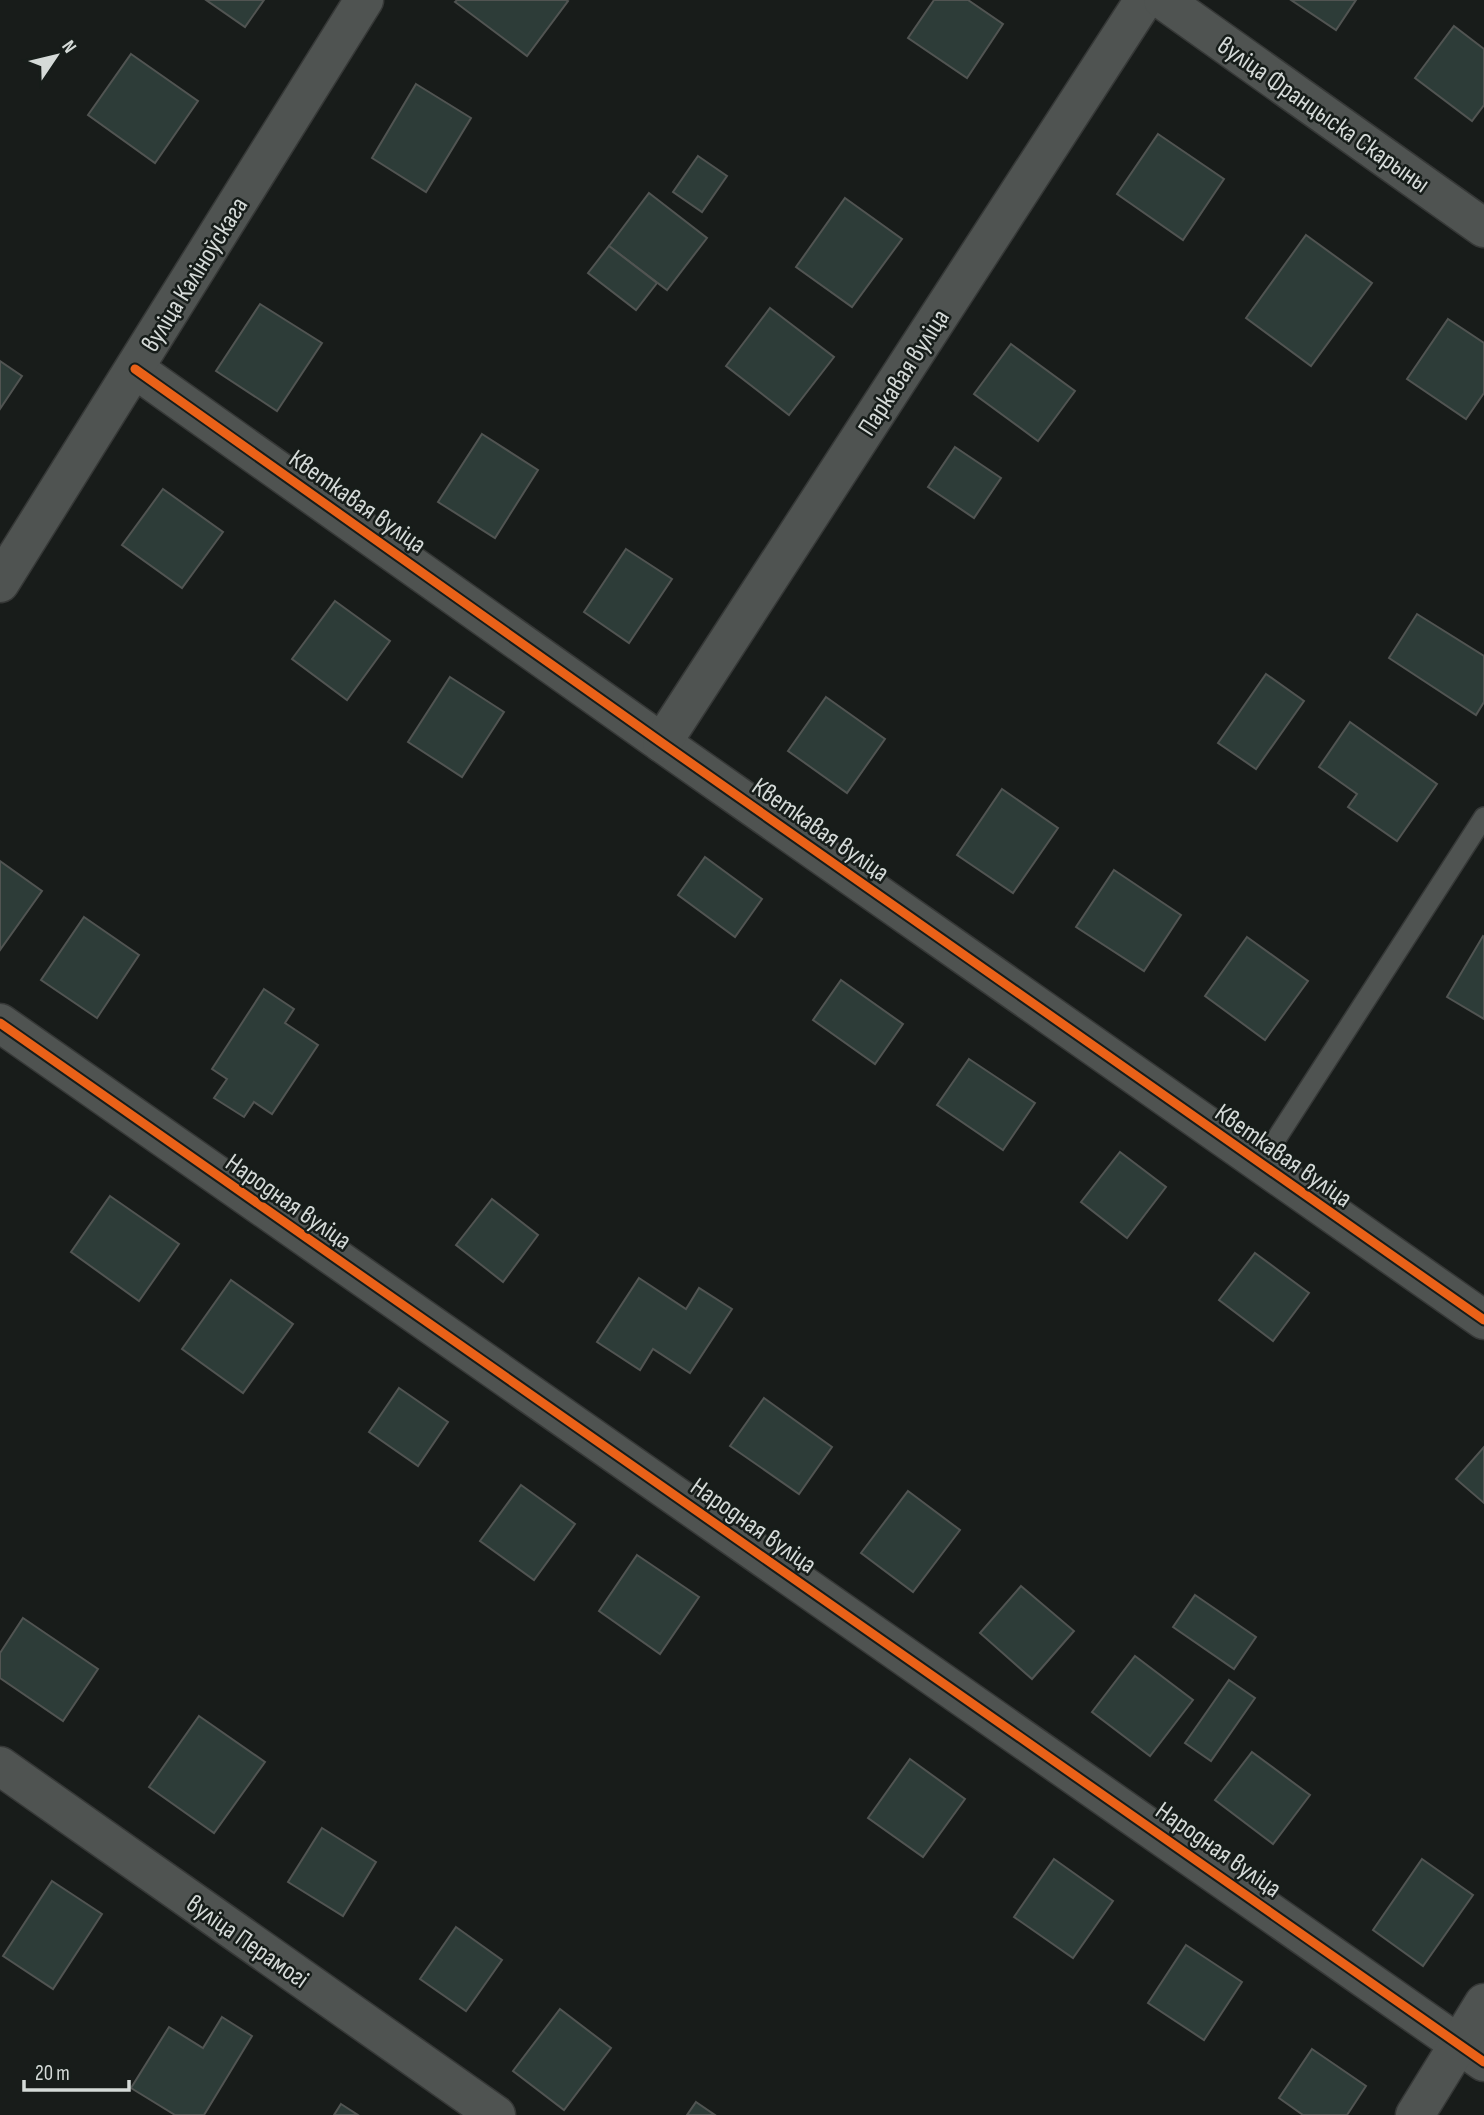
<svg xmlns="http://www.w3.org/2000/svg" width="1484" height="2115" viewBox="0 0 1484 2115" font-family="'Sofia Sans Condensed',sans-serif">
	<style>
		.building { fill: #2d3c38; stroke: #515452; stroke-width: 2 }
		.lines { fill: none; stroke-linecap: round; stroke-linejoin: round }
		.service-casing { stroke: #363837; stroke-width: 22 }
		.minor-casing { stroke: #363837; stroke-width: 41 }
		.tertiary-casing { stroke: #363837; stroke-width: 41 }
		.service { stroke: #4f5351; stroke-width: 19 }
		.minor { stroke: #4f5351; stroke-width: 38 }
		.tertiary { stroke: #4f5351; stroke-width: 38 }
		.cycleway-casing { stroke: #171d1a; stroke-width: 13 }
		.cycleway { stroke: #ea6118; stroke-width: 9 }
		.labels { text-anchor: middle; stroke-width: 5; stroke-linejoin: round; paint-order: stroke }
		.street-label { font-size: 26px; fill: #d5dad8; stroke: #171d1a }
	</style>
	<rect width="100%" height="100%" fill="#181c1a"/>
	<g class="building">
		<polygon points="206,0 264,0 245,27"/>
		<polygon points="457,0 566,0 568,1 527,56 455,2"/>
		<polygon points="934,0 968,0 1003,24 967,78 908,38"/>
		<polygon points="1291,0 1356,0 1336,30"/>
		<polygon points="1454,26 1484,49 1484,105 1472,121 1415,78"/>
		<polygon points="131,54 198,101 155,163 88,115"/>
		<polygon points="416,84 471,118 426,192 372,158"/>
		<polygon points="1158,134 1224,179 1183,240 1117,194"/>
		<polygon points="698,156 727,176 702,212 673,192"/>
		<polygon points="649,193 707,238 667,290 609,246"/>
		<polygon points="845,198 902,239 852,307 796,267"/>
		<polygon points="1306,235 1372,283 1311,366 1246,318"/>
		<polygon points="609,246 657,283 636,310 588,273"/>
		<polygon points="260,304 322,343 277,411 216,371"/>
		<polygon points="770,308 834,357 789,415 726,366"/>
		<polygon points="1448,319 1484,343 1484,393 1466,419 1407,379"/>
		<polygon points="1011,344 1075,391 1038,441 974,394"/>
		<polygon points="0,361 22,376 0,409"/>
		<polygon points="482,434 538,470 495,538 438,502"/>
		<polygon points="955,447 1001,478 974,518 928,487"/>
		<polygon points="163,489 223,532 182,588 122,545"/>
		<polygon points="626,549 672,579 629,643 584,612"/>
		<polygon points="335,601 390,641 347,700 292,659"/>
		<polygon points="1417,614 1484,656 1484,702 1476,715 1389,658"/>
		<polygon points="1266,674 1304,701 1256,769 1218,743"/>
		<polygon points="450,677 504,712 462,777 408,742"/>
		<polygon points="826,697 885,739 847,793 788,751"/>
		<polygon points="1350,722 1437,784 1397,841 1348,807 1357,794 1319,767"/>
		<polygon points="1002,789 1058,828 1013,893 957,855"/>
		<polygon points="705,857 762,899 735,937 678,895"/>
		<polygon points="0,861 42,891 0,950"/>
		<polygon points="1114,870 1181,915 1144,971 1076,927"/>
		<polygon points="84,917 139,955 97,1018 41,980"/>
		<polygon points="1483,936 1484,937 1484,1019 1447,997"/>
		<polygon points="1247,937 1308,981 1265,1040 1205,996"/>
		<polygon points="841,980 903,1024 875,1064 813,1020"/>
		<polygon points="264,989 294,1009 285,1023 318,1045 272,1114 254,1102 244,1117 214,1098 227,1079 212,1069"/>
		<polygon points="969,1059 1035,1103 1003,1150 937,1105"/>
		<polygon points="1120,1152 1166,1187 1127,1238 1081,1202"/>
		<polygon points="110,1196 179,1244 139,1301 71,1252"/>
		<polygon points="492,1199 538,1235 503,1282 456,1245"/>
		<polygon points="1255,1253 1309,1293 1273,1341 1219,1300"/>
		<polygon points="639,1278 686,1309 699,1288 732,1309 690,1373 653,1349 640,1370 597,1342"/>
		<polygon points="231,1280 293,1324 243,1393 182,1349"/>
		<polygon points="399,1388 448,1422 418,1466 369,1432"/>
		<polygon points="764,1398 832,1447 799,1494 730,1446"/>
		<polygon points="1484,1447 1484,1503 1456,1479"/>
		<polygon points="521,1485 575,1524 534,1580 480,1541"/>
		<polygon points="908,1491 960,1530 913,1592 861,1553"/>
		<polygon points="637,1555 699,1597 660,1654 599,1611"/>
		<polygon points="1021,1586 1074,1631 1032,1679 980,1633"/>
		<polygon points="1195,1595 1256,1637 1234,1669 1173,1627"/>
		<polygon points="23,1618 98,1669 63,1721 0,1678 0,1653"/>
		<polygon points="1135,1656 1193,1700 1150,1756 1092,1712"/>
		<polygon points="1229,1680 1255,1698 1211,1761 1185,1743"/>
		<polygon points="199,1716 265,1762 214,1833 149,1787"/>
		<polygon points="1252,1752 1310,1795 1273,1844 1215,1800"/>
		<polygon points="910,1759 965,1799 923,1857 868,1818"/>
		<polygon points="322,1828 376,1862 343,1916 288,1882"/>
		<polygon points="1054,1859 1113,1901 1073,1958 1014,1917"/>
		<polygon points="1422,1859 1473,1895 1423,1966 1373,1930"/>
		<polygon points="52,1881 102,1914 53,1989 3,1956"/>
		<polygon points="456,1927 502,1960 466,2011 420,1979"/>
		<polygon points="1186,1945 1242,1982 1204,2040 1148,2003"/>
		<polygon points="560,2009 611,2048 564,2110 513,2071"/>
		<polygon points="222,2017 252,2036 204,2115 175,2115 131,2088 169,2027 203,2048"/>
		<polygon points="1312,2049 1366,2086 1347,2115 1303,2115 1279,2098"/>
		<polygon points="696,2102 715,2115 687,2115"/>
		<polygon points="341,2104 358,2115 334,2115"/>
	</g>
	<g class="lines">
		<defs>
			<polyline id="service" points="1260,1164 1484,817"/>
			<g id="minor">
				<polyline points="135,369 662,743 1484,1320"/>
				<polyline points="662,743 1144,0"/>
				<polyline points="0,1023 1484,2062"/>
				<polyline points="0,1766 496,2115"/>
				<polyline points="1415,2115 1484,2003"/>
			</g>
			<g id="tertiary">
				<polyline points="1163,0 1484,228"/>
				<polyline points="0,583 364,0"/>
			</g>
		</defs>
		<use href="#service" class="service-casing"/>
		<use href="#minor" class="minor-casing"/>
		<use href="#tertiary" class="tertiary-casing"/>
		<use href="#service" class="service"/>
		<use href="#minor" class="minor"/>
		<use href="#tertiary" class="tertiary"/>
		<defs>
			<g id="cycleway">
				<polyline points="135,369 662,743 1484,1320"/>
				<polyline points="0,1023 1484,2062"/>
			</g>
		</defs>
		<use href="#cycleway" class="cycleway-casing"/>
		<use href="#cycleway" class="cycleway"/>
	</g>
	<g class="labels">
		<g class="street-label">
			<text transform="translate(1324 114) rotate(35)" y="9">вуліца Францыска Скарыны</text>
			<text transform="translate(194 274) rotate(-58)" y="9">вуліца Каліноўскага</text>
			<text transform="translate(903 372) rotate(-57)" y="9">Паркавая вуліца</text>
			<text transform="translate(358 501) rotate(35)" y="9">Кветкавая вуліца</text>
			<text transform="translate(821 829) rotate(35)" y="9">Кветкавая вуліца</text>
			<text transform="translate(1284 1155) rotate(35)" y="9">Кветкавая вуліца</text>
			<text transform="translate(289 1201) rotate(35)" y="9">Народная вуліца</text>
			<text transform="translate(754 1525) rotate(35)" y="9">Народная вуліца</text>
			<text transform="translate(1219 1849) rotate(35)" y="9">Народная вуліца</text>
			<text transform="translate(248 1941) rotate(35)" y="9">вуліца Перамогі</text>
		</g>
	</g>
	<g transform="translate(56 56) rotate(55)" stroke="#171d1a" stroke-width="5" paint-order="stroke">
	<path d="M0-5L12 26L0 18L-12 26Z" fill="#d5dad8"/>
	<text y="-10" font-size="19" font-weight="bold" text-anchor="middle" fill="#d5dad8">N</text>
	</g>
	<path d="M24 2080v10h105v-10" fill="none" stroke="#d5dad8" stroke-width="3.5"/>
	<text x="35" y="2080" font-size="21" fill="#d5dad8" stroke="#171d1a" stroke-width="5" paint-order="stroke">20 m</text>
</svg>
